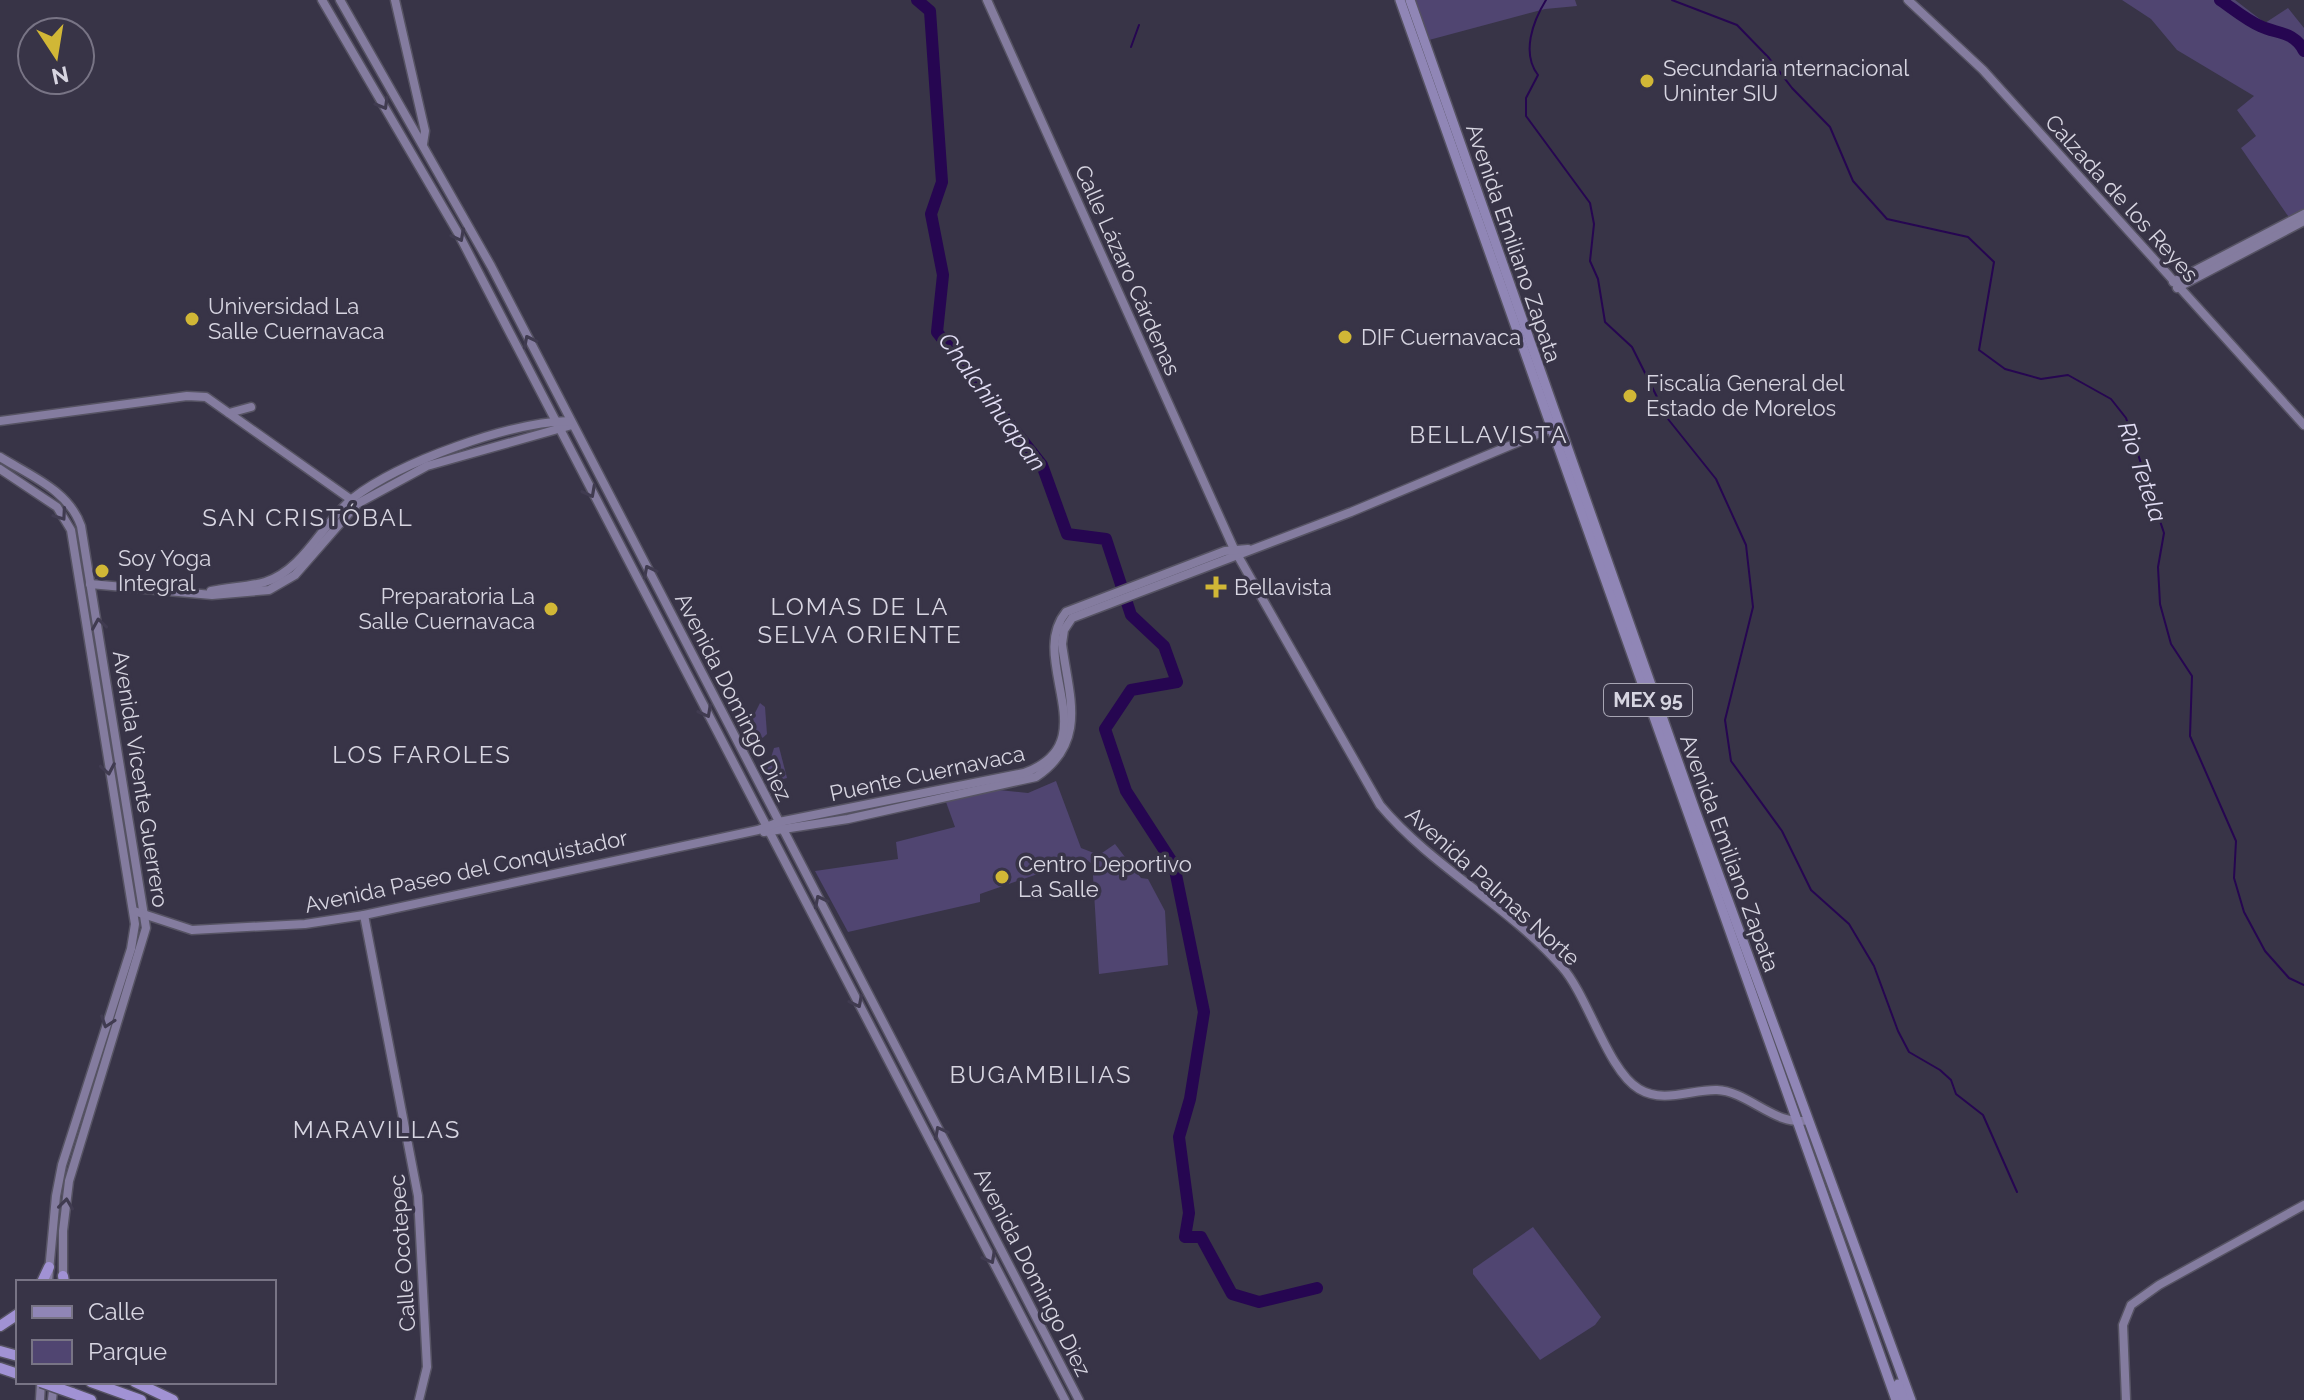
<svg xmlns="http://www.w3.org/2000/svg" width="2304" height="1400" viewBox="0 0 2304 1400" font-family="Raleway,sans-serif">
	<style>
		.green { fill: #504571 }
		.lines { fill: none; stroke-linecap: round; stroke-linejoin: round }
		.stream { stroke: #260651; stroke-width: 2 }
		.river { stroke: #260651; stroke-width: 12 }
		.secondary-casing { stroke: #565363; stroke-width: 11 }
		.primary-casing { stroke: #565363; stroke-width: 12 }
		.highway-casing { stroke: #565363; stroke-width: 13 }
		.secondary { stroke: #847c9f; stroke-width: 8 }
		.primary { stroke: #9086b6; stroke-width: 9 }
		.highway { stroke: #a192d4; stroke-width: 10 }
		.highway-bridge-casing { stroke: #565363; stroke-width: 13; stroke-linecap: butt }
		.highway-bridge { stroke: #a192d4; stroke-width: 10 }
		.oneway { stroke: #403b50 }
		.poi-dot { fill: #d1b736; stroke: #383447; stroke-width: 3 }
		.labels { text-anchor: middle; stroke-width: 7; stroke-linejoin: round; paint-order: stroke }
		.shield { fill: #383447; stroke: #a7a5b3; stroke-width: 2 }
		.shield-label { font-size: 20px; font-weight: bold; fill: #d7d5e1 }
		.poi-label { font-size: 22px; fill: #d7d5e1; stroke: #383447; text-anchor: start }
		.street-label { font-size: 22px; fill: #d7d5e1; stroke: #383447 }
		.water-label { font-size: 24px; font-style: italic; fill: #e1ddf4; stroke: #383447 }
		.neighbourhood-label { font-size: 24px; letter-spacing: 2px; fill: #d7d5e1; stroke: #383447 }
	</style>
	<rect width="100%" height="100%" fill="#383447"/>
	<g class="green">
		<polygon points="1415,0 1575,0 1577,6 1545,9 1429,40"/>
		<polygon points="2122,0 2235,0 2265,23 2288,8 2304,28 2304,224 2295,226 2241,148 2256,136 2237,110 2254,96 2177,50 2151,19"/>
		<polygon points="760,703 765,707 767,734 756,744 746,731"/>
		<polygon points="779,747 787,778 768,783 765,777 774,748"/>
		<polygon points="1056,781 1081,848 1099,855 1115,844 1141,878 1148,879 1165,911 1168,965 1099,974 1093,876 1091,863 1084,858 980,894 980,902 848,932 815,871 898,859 896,842 955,827 946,802 999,790 1028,793"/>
		<polygon points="1533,1227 1601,1317 1595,1325 1540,1360 1473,1274 1473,1269"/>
	</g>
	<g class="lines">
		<g class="stream">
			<path d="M1546,0C1533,21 1521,53 1538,75L1526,98V116L1590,203L1594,224L1590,261L1598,279L1605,322L1632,347L1668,419L1716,479L1746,545L1753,607L1725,720L1731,761L1782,831L1811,890L1849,924L1874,966L1898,1031L1909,1052L1940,1070L1951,1080L1956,1094L1983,1115L2017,1192"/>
			<polyline points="1672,0 1737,25 1769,58 1792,88 1830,127 1853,181 1887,219 1968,237 1994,262 1979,350 2005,369 2041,379 2068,375 2111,399 2126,418 2164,533 2158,567 2160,604 2171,644 2192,676 2190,736 2236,841 2234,878 2244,912 2265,951 2289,978 2304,985"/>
			<polyline points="1131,47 1139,25"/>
		</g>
		<g class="river">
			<polyline points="917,0 930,11 942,182 931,214 943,275 937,332 1042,465 1067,534 1106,539 1131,615 1164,646 1177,682 1131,690 1105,729 1126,791 1174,865 1204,1012 1190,1099 1179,1137 1189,1213 1185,1237 1201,1237 1232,1294 1259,1302 1317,1288"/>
			<path d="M2220,0C2232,8 2246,20 2260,26C2277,34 2294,31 2304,51"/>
		</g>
		<defs>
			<g id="secondary">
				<polyline points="322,0 458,233 1065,1400"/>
				<polyline points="340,0 491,266 1079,1400"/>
				<polyline points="395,0 425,131 423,144"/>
				<path d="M987,0L1234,549L1380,805C1432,867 1509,906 1562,967C1588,996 1608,1071 1639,1089C1664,1104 1692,1089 1717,1090C1748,1091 1777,1128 1808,1120"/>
				<polyline points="1908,0 1983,70 2304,425"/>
				<polyline points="2173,282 2304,214"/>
				<polyline points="2177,288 2304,221"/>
				<polyline points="229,413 251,407"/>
				<polyline points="0,421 187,396 206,397 353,501"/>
				<path d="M0,457C31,476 69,491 81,526L146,928L69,1181L63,1231V1281"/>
				<polyline points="0,469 57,507 71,530 135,924 131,949 62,1165 56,1196 48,1282"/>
				<polyline points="90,584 212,595 269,590 295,575 357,504 427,466 572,425"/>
				<path d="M211,591C229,587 248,587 265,582C304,570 323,522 353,498C400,462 510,422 570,421"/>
				<path d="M764,832L848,819L1036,777C1088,742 1069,697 1062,644L1064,630L1072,618L1351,512L1552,428"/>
				<path d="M134,911L192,930L305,924L364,915L758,830L779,822L1024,773C1109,743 1026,660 1066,612L1225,551L1248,549"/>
				<polyline points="364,915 418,1196 427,1367 419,1400"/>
				<polyline points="40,1400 41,1382"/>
				<polyline points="52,1400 54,1382"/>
				<polyline points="2126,1400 2123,1325 2131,1305 2159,1285 2304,1205"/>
			</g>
			<g id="primary">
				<polyline points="1400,0 1896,1400"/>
				<polyline points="1410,0 1695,810 1911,1400"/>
				<polyline points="1898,1384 1904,1400"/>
			</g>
			<g id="highway">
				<polyline points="63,1276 64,1282"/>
				<polyline points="42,1282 49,1267"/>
				<polyline points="0,1326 18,1314"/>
				<polyline points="0,1351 18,1356"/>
				<polyline points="0,1368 18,1374"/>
				<polyline points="91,1382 141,1400"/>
				<polyline points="135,1382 173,1400"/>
				<polyline points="72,1393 91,1400"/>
			</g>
		</defs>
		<use href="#secondary" class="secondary-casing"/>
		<use href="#primary" class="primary-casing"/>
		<use href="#highway" class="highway-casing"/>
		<use href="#secondary" class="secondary"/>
		<use href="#primary" class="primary"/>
		<use href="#highway" class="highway"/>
		<defs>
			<polyline id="highway-bridge" points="41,1382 72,1393"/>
		</defs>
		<use href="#highway-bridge" class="highway-bridge-casing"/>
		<use href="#highway-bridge" class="highway-bridge"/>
	</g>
	<defs><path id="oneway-chevron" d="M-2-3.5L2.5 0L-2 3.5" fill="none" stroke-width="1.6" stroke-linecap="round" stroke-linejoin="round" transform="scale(2)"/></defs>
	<g class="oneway">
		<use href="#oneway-chevron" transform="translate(383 104) rotate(60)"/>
		<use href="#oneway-chevron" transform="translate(459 236) rotate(62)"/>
		<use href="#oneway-chevron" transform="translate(529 341) rotate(-117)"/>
		<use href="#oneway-chevron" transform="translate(590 492) rotate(62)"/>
		<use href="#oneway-chevron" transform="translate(61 515) rotate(55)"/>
		<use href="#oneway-chevron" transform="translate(649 571) rotate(-117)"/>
		<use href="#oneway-chevron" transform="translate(99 624) rotate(-99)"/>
		<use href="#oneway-chevron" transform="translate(706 712) rotate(62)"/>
		<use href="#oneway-chevron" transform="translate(108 769) rotate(80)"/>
		<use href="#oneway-chevron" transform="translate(820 901) rotate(-117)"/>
		<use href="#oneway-chevron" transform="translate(857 1002) rotate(63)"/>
		<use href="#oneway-chevron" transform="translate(107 1022) rotate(109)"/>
		<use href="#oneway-chevron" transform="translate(940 1132) rotate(-118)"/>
		<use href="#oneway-chevron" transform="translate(66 1204) rotate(-83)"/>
		<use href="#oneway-chevron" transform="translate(990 1258) rotate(62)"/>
	</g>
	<g class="poi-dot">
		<circle cx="1647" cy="81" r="8"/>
		<circle cx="192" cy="319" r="8"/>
		<circle cx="1345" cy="337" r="8"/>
		<circle cx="1630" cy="396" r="8"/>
		<circle cx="102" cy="571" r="8"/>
		<path d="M1212 575h8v8h8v8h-8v8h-8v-8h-8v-8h8z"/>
		<circle cx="551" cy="609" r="8"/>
		<circle cx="1002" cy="877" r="8"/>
	</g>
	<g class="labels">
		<rect class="shield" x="1604" y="684" width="88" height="32" rx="6"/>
		<g class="shield-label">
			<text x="1648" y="707">MEX 95</text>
		</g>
		<g class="poi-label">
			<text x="1663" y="76">Secundaria nternacional<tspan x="1663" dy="25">Uninter SIU</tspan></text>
			<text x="208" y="314">Universidad La<tspan x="208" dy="25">Salle Cuernavaca</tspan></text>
			<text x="1361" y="345">DIF Cuernavaca</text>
			<text x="1646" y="391">Fiscalía General del<tspan x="1646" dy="25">Estado de Morelos</tspan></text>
			<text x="118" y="566">Soy Yoga<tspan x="118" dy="25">Integral</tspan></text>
			<text x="1234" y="595">Bellavista</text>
			<text x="535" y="604" text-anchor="end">Preparatoria La<tspan x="535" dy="25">Salle Cuernavaca</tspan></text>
			<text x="1018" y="872">Centro Deportivo<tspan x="1018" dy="25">La Salle</tspan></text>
		</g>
		<g class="street-label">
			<text transform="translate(2122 198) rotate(48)" y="8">Calzada de los Reyes</text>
			<text transform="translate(1514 243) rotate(71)" y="8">Avenida Emiliano Zapata</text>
			<text transform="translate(1128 270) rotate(66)" y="8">Calle Lázaro Cárdenas</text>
			<text transform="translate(734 697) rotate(63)" y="8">Avenida Domingo Diez</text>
			<text transform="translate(927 773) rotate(-12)" y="8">Puente Cuernavaca</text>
			<text transform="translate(141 779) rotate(81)" y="8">Avenida Vicente Guerrero</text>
			<text transform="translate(1730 853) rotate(70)" y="8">Avenida Emiliano Zapata</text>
			<text transform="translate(466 871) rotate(-12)" y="8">Avenida Paseo del Conquistador</text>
			<text transform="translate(1493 886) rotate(42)" y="8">Avenida Palmas Norte</text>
			<text transform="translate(402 1253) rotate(-94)" y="8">Calle Ocotepec</text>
			<text transform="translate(1033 1272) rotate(63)" y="8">Avenida Domingo Diez</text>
		</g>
		<g class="water-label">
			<text transform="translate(992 402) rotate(54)" y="8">Chalchihuapan</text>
			<text transform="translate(2142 472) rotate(71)" y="8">Rio Tetela</text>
		</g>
		<g class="neighbourhood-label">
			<text x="1489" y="443">BELLAVISTA</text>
			<text x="308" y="526">SAN CRISTÓBAL</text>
			<text x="860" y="615">LOMAS DE LA<tspan x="860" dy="28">SELVA ORIENTE</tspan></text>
			<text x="422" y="763">LOS FAROLES</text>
			<text x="1041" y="1083">BUGAMBILIAS</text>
			<text x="377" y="1138">MARAVILLAS</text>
		</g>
	</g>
	<rect x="16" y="1280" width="260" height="104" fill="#383447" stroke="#787485" stroke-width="2"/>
	<rect x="32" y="1306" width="40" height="12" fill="#9086b6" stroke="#787485" stroke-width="2"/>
	<text x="88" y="1320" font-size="24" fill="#d7d5e1">Calle</text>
	<rect x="32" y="1340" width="40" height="24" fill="#504571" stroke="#787485" stroke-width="2"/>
	<text x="88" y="1360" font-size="24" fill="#d7d5e1">Parque</text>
	<g transform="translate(56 56) rotate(168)"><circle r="38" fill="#383447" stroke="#787485" stroke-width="2"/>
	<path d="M0-6L14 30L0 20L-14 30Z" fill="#d1b736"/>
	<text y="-12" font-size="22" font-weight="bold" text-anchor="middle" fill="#d7d5e1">N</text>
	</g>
</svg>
